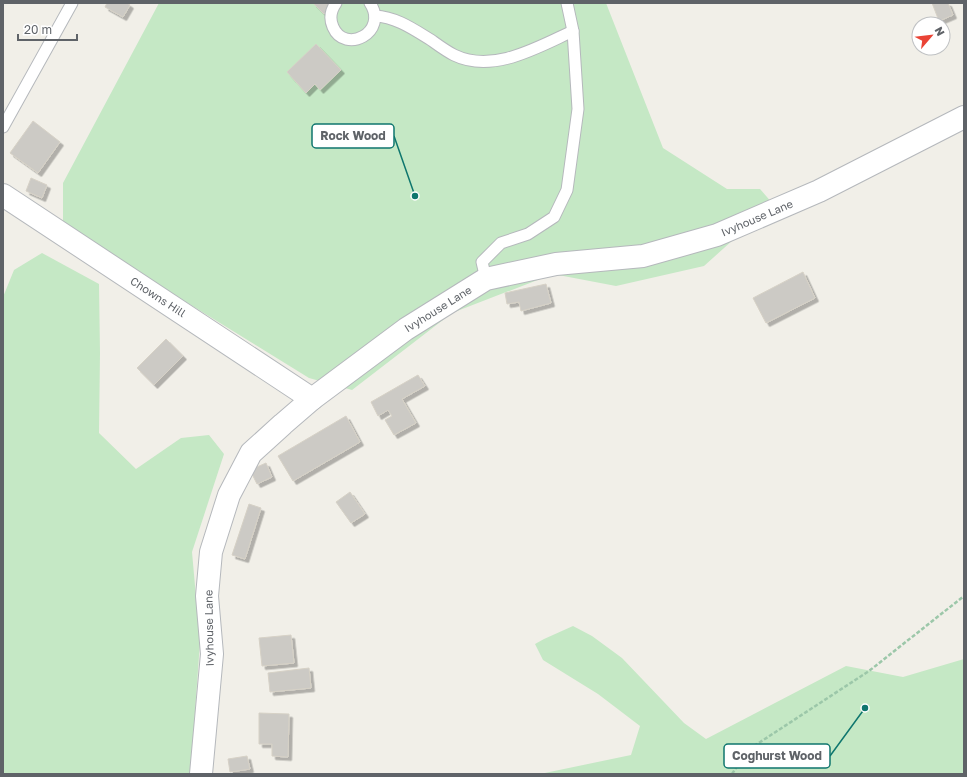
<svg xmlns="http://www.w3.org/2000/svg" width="967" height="777" viewBox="0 0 967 777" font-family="'Golos Text',sans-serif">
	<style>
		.green { fill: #c5e8c5 }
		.building { fill: #cccac5; stroke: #d6d1c6; filter: url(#shadow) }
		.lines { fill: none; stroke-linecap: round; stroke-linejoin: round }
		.service-casing { stroke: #b5b8bc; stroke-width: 13 }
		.tertiary-casing { stroke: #b5b8bc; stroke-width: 24 }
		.path { stroke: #9cc7a9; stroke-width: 2.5; stroke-dasharray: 4 2; stroke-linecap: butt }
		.service { stroke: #fff; stroke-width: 11 }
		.tertiary { stroke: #fff; stroke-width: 22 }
		.labels { text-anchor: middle; stroke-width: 3.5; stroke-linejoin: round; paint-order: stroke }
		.street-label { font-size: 11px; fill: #5f6368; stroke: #fff }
		.leader { fill: none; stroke: #0f766e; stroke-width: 1.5 }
		.callout-dot { fill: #0f766e; stroke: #fff; stroke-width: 1.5 }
		.callout { fill: #fff; stroke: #0f766e; stroke-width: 1.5 }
		.callout-label { font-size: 12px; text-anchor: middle; font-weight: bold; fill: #5f6368 }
	</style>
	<defs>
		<filter id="shadow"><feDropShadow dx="3.5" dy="3.5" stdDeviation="0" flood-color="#0004"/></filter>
	</defs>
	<rect width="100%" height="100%" fill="#f1efe8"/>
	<g class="green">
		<polygon points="159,3 606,3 663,148 727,189 760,189 773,204 704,266 616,286 553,274 452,313 352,390 309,378 63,226 63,183"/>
		<polygon points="42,253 99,284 100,353 99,433 136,469 181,438 209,435 224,454 192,552 200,642 191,768 190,774 3,774 3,297 14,270"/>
		<polygon points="573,626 592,636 622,658 684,723 706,739 846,666 903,677 964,659 964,774 540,774 631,755 640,726 598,694 543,660 535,644 544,639"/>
	</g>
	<g class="building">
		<polygon points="107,3 127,3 130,5 123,17 105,7"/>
		<polygon points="313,3 336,3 324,14"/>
		<polygon points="932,3 948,3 953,15 939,21"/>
		<polygon points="316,44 341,70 320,90 315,84 306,93 287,72"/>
		<polygon points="33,121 60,142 38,173 10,153"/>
		<polygon points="31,178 47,185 42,198 26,191"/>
		<polygon points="803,272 815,298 766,323 753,298"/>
		<polygon points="546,284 551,303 521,311 519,302 507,304 505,293"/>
		<polygon points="166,339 183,356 154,385 137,368"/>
		<polygon points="418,375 425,386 402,399 416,423 394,435 385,420 392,416 388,410 378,416 371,402"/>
		<polygon points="346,416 360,442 293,481 278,456"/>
		<polygon points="266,463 272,477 257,484 250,470"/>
		<polygon points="350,492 365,514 351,523 336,502"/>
		<polygon points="249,504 261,508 245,559 232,555"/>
		<polygon points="291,635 294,663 262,666 259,638"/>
		<polygon points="309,668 311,688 270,692 268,673"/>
		<polygon points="259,713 289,714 288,757 272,756 272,744 259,744"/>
		<polygon points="247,756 250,769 230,772 228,759"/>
	</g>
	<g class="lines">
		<defs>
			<g id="service">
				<path d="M336,3C331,10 329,18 333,27C345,55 389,32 370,3"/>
				<path d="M375,16C396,17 413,29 431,40C438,45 446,51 454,55C493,74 538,47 573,31"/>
				<polyline points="3,127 72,3"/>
				<polyline points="486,279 482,262 501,243 528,234 554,217 567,190 578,109 573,31 567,3"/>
			</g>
			<g id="tertiary">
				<polyline points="3,195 312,399"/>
				<polyline points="201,774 212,654 207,596 211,552 229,495 251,453 283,424 312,399 406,329 486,279 556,264 643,256 717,235 819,191 964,117"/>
			</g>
		</defs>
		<use href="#service" class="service-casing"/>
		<use href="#tertiary" class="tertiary-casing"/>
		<polyline class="path" points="732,774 748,750 869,671 964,596"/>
		<use href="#service" class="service"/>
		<use href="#tertiary" class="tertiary"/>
	</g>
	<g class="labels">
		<g class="street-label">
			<text transform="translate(757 218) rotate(-23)" y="4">Ivyhouse Lane</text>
			<text transform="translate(158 297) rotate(33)" y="4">Chowns Hill</text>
			<text transform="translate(438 309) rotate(-32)" y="4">Ivyhouse Lane</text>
			<text transform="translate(209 628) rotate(-91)" y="4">Ivyhouse Lane</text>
		</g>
	</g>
	<path class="leader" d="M415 196L394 136M865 708L830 756"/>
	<g class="callout-dot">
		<circle cx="415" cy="196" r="4"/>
		<circle cx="865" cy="708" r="4"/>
	</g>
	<g class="callout">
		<rect x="312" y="124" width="82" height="24" rx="4"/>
		<rect x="724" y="744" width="106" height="24" rx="4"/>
	</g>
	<g class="callout-label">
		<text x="353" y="140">Rock Wood</text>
		<text x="777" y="760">Coghurst Wood</text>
	</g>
	<rect width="967" height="777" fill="none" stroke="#5f6368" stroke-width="8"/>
	<g transform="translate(931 36) rotate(62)"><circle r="19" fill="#ffffff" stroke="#bfc1c3"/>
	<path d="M0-3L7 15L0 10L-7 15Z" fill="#ea4335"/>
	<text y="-6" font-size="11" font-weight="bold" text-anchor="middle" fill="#5f6368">N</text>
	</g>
	<path d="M18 34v6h59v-6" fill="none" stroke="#5f6368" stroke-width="2"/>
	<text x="24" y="34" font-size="12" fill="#5f6368" stroke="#ffffff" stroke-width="3" paint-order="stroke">20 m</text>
</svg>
